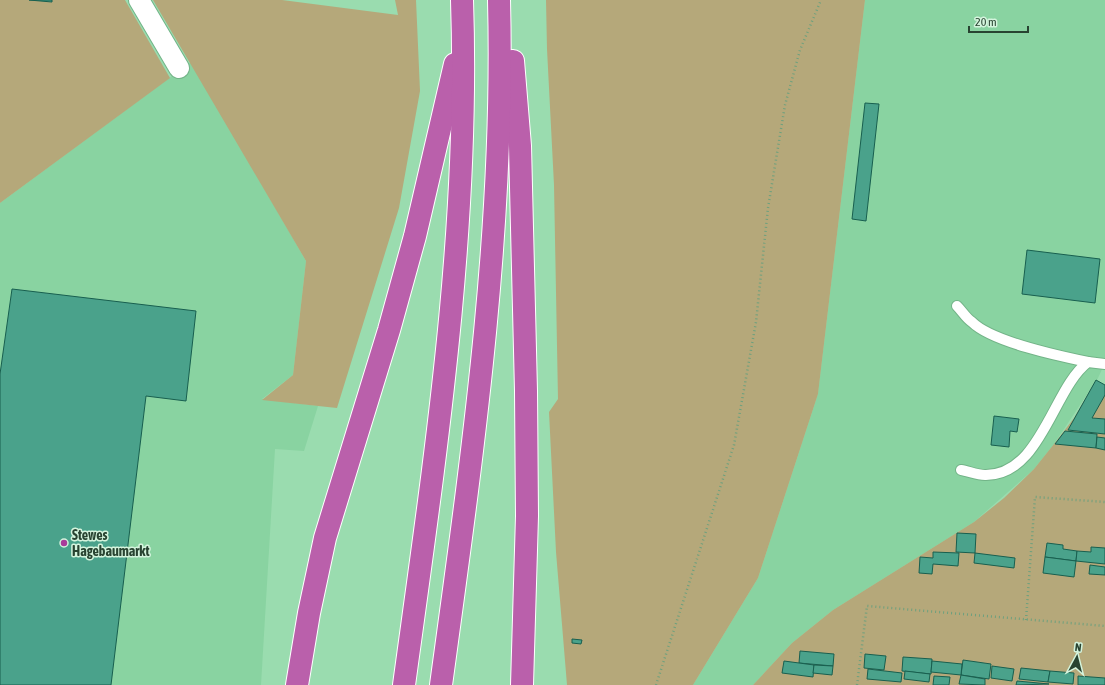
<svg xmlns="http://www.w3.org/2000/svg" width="1105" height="685" viewBox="0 0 1105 685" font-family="'Asap Condensed',sans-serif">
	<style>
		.built { fill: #89d3a1 }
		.green { fill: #b5a87a }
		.building { fill: #4aa28b; stroke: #185f4f }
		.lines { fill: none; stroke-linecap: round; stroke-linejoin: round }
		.lane-casing { stroke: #73b488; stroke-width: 12 }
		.street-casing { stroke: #73b488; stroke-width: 22 }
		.highway-casing { stroke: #fff; stroke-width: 24 }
		.path { stroke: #6da07e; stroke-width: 2.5; stroke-dasharray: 1 3; stroke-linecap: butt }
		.lane { stroke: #fff; stroke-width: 10 }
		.street { stroke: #fff; stroke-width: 20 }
		.highway { stroke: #ba60ab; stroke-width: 22 }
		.poi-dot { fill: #aa3b9a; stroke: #d4f4dd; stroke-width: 1.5 }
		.labels { text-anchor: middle; stroke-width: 3; stroke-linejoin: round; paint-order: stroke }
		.poi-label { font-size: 14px; font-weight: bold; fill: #284331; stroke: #d4f4dd; text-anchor: start }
	</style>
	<rect width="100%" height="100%" fill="#9adcaf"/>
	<g class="built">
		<polygon points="865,0 1105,0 1105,363 1098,378 1054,444 1034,469 974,522 833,610 792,643 753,685 693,685 758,578 818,394"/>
		<polygon points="191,62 306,261 293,375 262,399 318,406 304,451 275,449 261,685 0,685 0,203"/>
	</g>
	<g class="green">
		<polygon points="0,0 125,0 170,78 0,203"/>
		<polygon points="153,0 282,0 398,15 395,0 416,0 420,91 399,208 337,408 262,400 293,375 306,261"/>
		<polygon points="546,0 865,0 818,394 758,578 693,685 567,685 556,552 549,412 558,399 554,185 547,49"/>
		<polygon points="1096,380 1105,386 1105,685 753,685 792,643 833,610 974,522 1004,498 1034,469 1054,444 1074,418"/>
	</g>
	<g class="building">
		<polygon points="29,0 52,0 52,2"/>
		<polygon points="865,103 879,104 866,221 852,219"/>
		<polygon points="1027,250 1100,259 1095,303 1022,294"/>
		<polygon points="12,289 196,311 186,401 146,396 111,685 0,685 0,374"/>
		<polygon points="1096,380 1105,385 1105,395 1092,418 1105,419 1105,434 1068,430"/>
		<polygon points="994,416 1019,419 1017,432 1010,431 1009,447 991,445"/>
		<polygon points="1065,431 1097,434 1096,448 1055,444"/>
		<polygon points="1097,437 1105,438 1105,450 1096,448"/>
		<polygon points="957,533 976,534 975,553 956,552"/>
		<polygon points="1047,543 1063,545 1063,549 1077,551 1076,561 1045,557"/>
		<polygon points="1091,547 1105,548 1105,564 1076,561 1077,551 1091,552"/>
		<polygon points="933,552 959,553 958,566 933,564 932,574 919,573 920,557 933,558"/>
		<polygon points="975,553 1015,558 1014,568 974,563"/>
		<polygon points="1045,557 1076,561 1074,577 1043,573"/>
		<polygon points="1090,565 1105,567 1105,575 1089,574"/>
		<polygon points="572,639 582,640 581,644 572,643"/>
		<polygon points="800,651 834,654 833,666 799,663"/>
		<polygon points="865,654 886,656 884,670 864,668"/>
		<polygon points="903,657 932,659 931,674 902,671"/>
		<polygon points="963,660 991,664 989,679 961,675"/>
		<polygon points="784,661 814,665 813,677 782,673"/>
		<polygon points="932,661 962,664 961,675 931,672"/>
		<polygon points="814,665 833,666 832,675 813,673"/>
		<polygon points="992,666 1014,669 1012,681 991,678"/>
		<polygon points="1021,668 1050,671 1048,682 1019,679"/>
		<polygon points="868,669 902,673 901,682 867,679"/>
		<polygon points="905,671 930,674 929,682 904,679"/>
		<polygon points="1050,671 1074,673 1073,684 1048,682"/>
		<polygon points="961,675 985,679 985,685 959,684"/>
		<polygon points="934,676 950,677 949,685 933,685"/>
		<polygon points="1078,676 1105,678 1105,685 1078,685"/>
		<polygon points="1017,681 1049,684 1016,685"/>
	</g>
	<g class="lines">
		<defs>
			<g id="lane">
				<path d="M957,306C962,311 966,318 972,322C992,342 1059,356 1088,362"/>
				<path d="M961,470C968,471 977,475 985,475C1041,476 1053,388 1088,362L1105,364"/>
			</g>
			<polyline id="street" points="139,0 179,68"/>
			<g id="highway">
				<polyline points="513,61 520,146 526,391 527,516 522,685"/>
				<polyline points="297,685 309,613 325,538 389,330 415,236 455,64"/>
				<path d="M404,685C435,458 470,230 462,0"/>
				<path d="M441,685C472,458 505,230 499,0"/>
			</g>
		</defs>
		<use href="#lane" class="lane-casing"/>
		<use href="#street" class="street-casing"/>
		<use href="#highway" class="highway-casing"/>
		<g class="path">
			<polyline points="1026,620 1035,497 1105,502"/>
			<polyline points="656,685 734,445 756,322 768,208 785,105 800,50 821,0"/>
			<polyline points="857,685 867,606 1105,626"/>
		</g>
		<use href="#lane" class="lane"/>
		<use href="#street" class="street"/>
		<use href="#highway" class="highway"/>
	</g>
	<circle class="poi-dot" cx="64" cy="543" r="4"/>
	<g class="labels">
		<g class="poi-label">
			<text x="72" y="540">Stewes<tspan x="72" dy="16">Hagebaumarkt</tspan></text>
		</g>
	</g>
	<g transform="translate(1077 657) rotate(7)" stroke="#d4f4dd" stroke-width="3" paint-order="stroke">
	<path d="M0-3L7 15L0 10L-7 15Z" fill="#284331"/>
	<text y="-6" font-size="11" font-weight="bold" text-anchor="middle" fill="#284331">N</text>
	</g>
	<path d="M969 26v6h59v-6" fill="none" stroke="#284331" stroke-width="2"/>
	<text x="975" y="26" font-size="12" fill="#284331" stroke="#d4f4dd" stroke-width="3" paint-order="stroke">20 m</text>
</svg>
